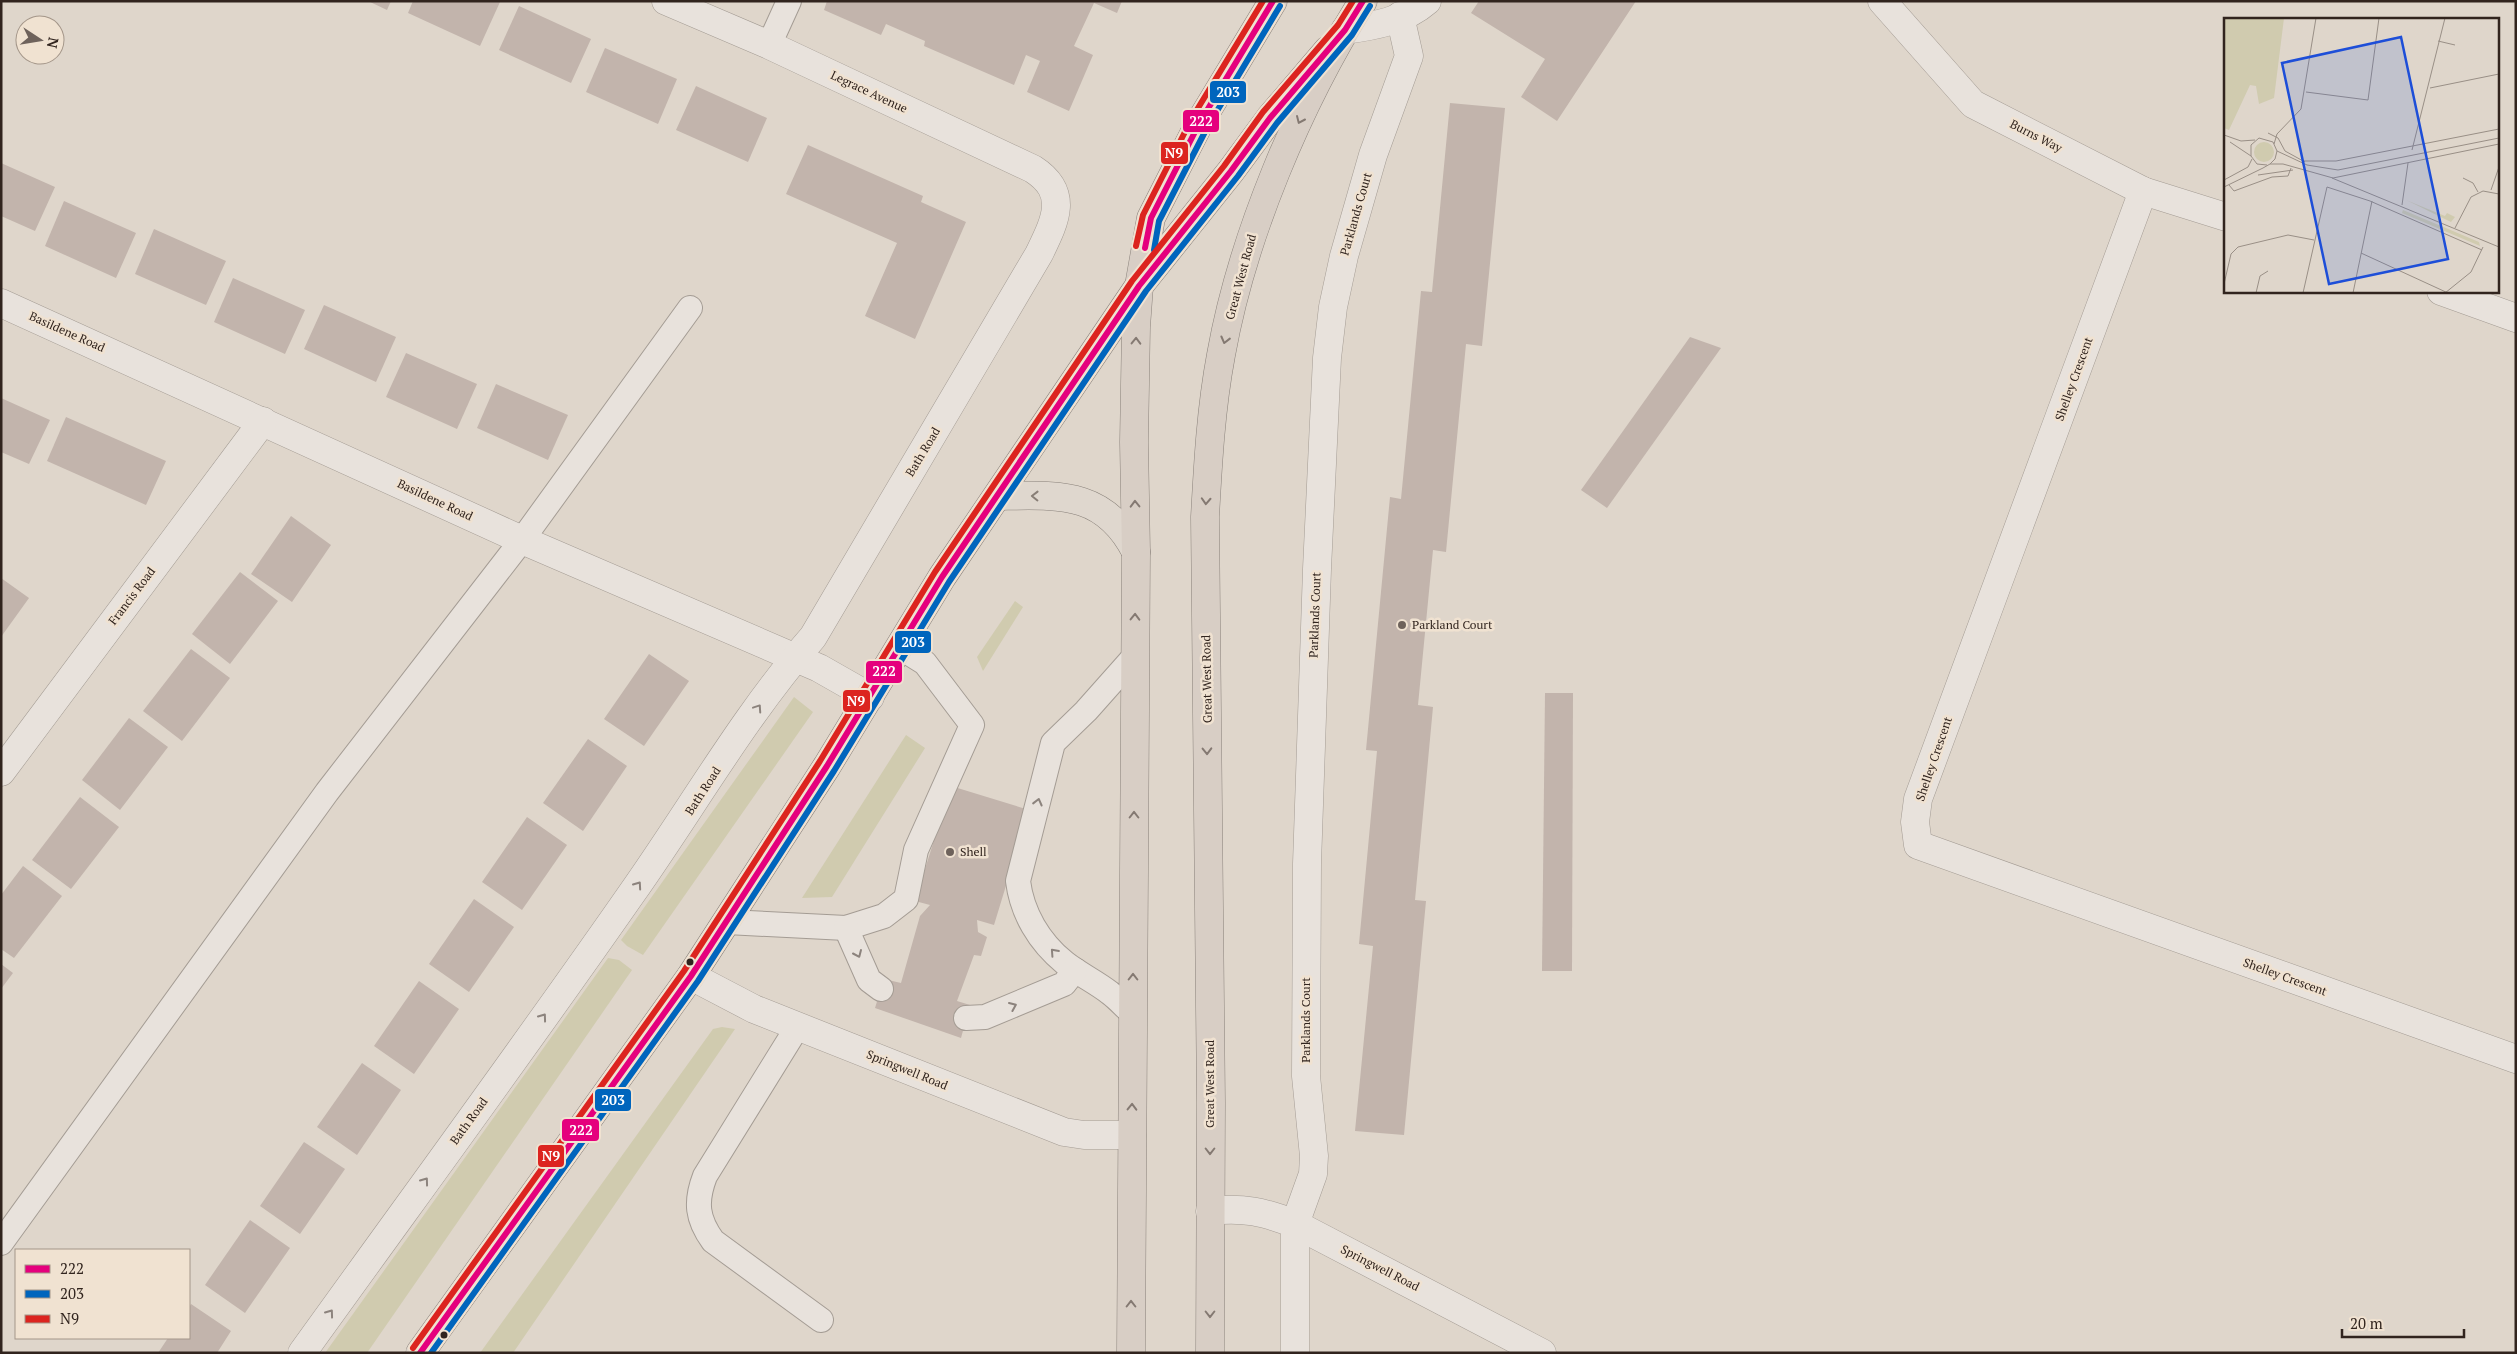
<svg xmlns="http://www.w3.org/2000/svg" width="2517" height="1354" viewBox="0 0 2517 1354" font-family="'PT Serif',serif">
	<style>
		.green { fill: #d0cbaf }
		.building { fill: #c2b4ac }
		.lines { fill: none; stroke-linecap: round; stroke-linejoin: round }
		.service-casing { stroke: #a49c94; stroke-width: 26 }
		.minor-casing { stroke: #a49c94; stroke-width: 29 }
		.primary-casing { stroke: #8a827b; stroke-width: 29 }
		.trunk-casing { stroke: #8a827b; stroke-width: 29 }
		.service { stroke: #e8e2dc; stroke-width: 24 }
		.minor { stroke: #e8e2dc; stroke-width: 28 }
		.primary { stroke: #dfd7ce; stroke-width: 28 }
		.trunk { stroke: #d8cec5; stroke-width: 28 }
		.bus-1-casing { stroke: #f0e2d1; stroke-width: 10 }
		.bus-2-casing { stroke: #f0e2d1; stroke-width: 10 }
		.bus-3-casing { stroke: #f0e2d1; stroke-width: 10 }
		.bus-1 { stroke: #e5007d; stroke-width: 6 }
		.bus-2 { stroke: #0065bd; stroke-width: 6 }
		.bus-3 { stroke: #dc241f; stroke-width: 6 }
		.oneway { stroke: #847972 }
		.oneway2 { stroke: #887e76 }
		.oneway3 { stroke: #8c837d }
		.poi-dot { fill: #6e625b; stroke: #f0e2d1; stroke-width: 2 }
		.bus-dot { fill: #31241e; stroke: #f0e2d1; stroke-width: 2 }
		.labels { text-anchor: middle; stroke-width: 5; stroke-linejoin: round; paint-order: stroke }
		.street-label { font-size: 12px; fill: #31241e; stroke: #f0e2d1 }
		.poi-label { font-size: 12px; fill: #31241e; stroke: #f0e2d1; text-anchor: start }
		.inset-road { fill: none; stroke: #998f86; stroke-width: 1 }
		.view { fill: #1d4ed8; fill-opacity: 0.15; stroke: #1d4ed8; stroke-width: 2.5 }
		.inset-edge { fill: none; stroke: #31241e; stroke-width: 2.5 }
		.line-badge { stroke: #f0e2d1; stroke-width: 2 }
		.badge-label { font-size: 14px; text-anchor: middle; font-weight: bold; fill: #fff }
	</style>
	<rect width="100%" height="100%" fill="#dfd6cb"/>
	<g class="green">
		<polygon points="1015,601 1023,607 983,671 977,657"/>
		<polygon points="794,697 813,712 643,955 627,946 621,940"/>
		<polygon points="906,735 925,748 832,897 802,898"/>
		<polygon points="608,958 619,960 632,970 367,1353 325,1353"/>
		<polygon points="722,1027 735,1029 513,1353 480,1353 713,1029"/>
	</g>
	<g class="building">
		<polygon points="368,1 391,1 387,10"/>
		<polygon points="413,1 498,1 500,2 480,46 408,13"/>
		<polygon points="827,1 1122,1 1117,13 1094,3 1074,46 1093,55 1069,111 1027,92 1040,61 1026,55 1014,85 924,46 925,41 886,24 881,35 824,10"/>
		<polygon points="1479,1 1636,1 1557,121 1521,97 1545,59 1471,13"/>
		<polygon points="519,6 591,39 571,83 499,50"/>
		<polygon points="605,48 677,79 658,124 586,92"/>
		<polygon points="696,86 767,118 748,162 676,130"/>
		<polygon points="1450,103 1505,108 1482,346 1466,344 1446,552 1433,550 1418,705 1433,707 1415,900 1426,901 1404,1135 1355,1131 1373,946 1359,944 1377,751 1366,750 1390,497 1401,499 1421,291 1432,292"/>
		<polygon points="808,145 923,196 921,202 966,222 915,339 865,316 897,243 786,194"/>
		<polygon points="1,163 55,187 35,231 1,216"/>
		<polygon points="64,201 136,233 116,278 45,246"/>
		<polygon points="154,229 226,261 206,305 135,274"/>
		<polygon points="233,278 305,310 285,354 214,322"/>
		<polygon points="324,305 396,337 376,382 304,349"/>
		<polygon points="1690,337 1721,348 1607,508 1581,490"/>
		<polygon points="406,353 477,384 457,429 386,397"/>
		<polygon points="496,384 568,415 548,460 477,428"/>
		<polygon points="1,398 50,420 29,464 1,452"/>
		<polygon points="66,417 166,461 146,505 47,461"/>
		<polygon points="291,516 331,545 292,602 251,574"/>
		<polygon points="240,572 278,601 230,664 192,634"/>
		<polygon points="1,578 29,598 1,637"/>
		<polygon points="191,649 230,678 182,741 143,711"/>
		<polygon points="649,654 689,681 644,746 604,719"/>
		<polygon points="1545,693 1573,693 1572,971 1542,971"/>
		<polygon points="129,718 168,747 120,810 82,780"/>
		<polygon points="588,739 627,766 583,831 543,803"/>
		<polygon points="951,786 1029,810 994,925 977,920 978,932 987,937 981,956 974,955 957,1001 970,1005 961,1038 875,1008 884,979 901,983 920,916 930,905 915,901"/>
		<polygon points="80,797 119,827 71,889 32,860"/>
		<polygon points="527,817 567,845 522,910 482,882"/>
		<polygon points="23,866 62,896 14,958 1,949 1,895"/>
		<polygon points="474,899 514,927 469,992 429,964"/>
		<polygon points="1,964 13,973 1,989"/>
		<polygon points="419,981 459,1009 414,1074 374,1046"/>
		<polygon points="362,1063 401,1090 357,1155 317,1127"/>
		<polygon points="304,1142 345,1169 300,1234 260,1206"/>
		<polygon points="250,1220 290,1248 245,1313 205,1285"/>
		<polygon points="191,1304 231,1331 217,1353 158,1353 168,1338 189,1338 189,1308"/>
	</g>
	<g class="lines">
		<defs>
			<g id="service">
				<polyline points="769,45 789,1"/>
				<polyline points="727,922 846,928 884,916 906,899 916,850 972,725 925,663 901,648"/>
				<polyline points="846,928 869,980 881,989"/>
				<path d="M1133,1014C1125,1007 1118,999 1110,993C1096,982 1079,974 1065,963C1039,942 1022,913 1018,881L1053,743L1086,711L1134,657"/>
				<polyline points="966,1018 985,1017 1064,984 1075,970"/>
				<path d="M798,1026L705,1176C695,1202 697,1219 713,1241L821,1320"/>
				<polyline points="1,1243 327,792 522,540 690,308"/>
			</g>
			<g id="minor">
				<polyline points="1882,1 1973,104 2143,191 2226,217"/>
				<path d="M1345,30C1374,26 1404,21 1427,1"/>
				<polyline points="2143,191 1918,799 1915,822 1918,845 2516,1059"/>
				<polyline points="2441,291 2516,318"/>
				<polyline points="1,303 522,540 819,668 870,697"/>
				<polyline points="1,772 263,421"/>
				<polyline points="691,976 754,1009 1064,1132 1084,1135 1132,1135"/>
				<path d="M1210,1211C1244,1207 1264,1212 1295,1224L1542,1353"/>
				<path d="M302,1353C412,1200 524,1048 632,893C692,808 744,716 813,637L1039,254C1055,221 1070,193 1033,169L769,45L666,1"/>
				<polyline points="1295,1353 1295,1224 1313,1174 1314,1156 1306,1076 1307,864 1317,569 1327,358 1333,307 1344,256 1373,155 1409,56 1400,16"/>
			</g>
			<g id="primary">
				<path d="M999,496C1060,495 1105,491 1136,552"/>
				<polyline points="420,1353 691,976 827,766 942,577 1139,286 1231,171 1270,118 1328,50"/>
			</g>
			<g id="trunk">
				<polyline points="1131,1353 1136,552 1134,442 1136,327 1139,286 1151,218 1200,122 1273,1"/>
				<path d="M1210,1353L1211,1103L1205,517C1208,462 1211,408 1221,355C1242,237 1299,102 1363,1"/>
			</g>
		</defs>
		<use href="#service" class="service-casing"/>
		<use href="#minor" class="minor-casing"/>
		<use href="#primary" class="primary-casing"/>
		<use href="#trunk" class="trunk-casing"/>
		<use href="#service" class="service"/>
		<use href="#minor" class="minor"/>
		<use href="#primary" class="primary"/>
		<use href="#trunk" class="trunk"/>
		<defs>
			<g id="bus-1">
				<polyline points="1145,248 1151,218 1200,122 1273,1"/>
				<polyline points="420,1353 691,976 827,766 942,577 1139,286 1231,171 1270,118 1345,30 1363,1"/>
			</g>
			<g id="bus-2">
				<polyline points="1154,250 1159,221 1208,126 1280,6"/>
				<polyline points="431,1353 698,981 834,771 949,582 1146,291 1238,176 1277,123 1352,35 1370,6"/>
			</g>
			<g id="bus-3">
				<polyline points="1136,246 1143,215 1192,118 1263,1"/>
				<polyline points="413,1348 684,971 820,761 935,572 1132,281 1224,166 1263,112 1338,25 1353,1"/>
			</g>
		</defs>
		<use href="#bus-1" class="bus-1-casing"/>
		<use href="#bus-2" class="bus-2-casing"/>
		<use href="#bus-3" class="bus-3-casing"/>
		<use href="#bus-1" class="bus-1"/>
		<use href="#bus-2" class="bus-2"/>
		<use href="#bus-3" class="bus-3"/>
	</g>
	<defs><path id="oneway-chevron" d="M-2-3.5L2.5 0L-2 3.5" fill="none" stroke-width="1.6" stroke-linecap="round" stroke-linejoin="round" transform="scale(1.25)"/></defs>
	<g class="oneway">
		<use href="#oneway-chevron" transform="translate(1300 120) rotate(114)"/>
		<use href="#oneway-chevron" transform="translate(1225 340) rotate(104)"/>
		<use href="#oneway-chevron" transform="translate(1136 341) rotate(-89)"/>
		<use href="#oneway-chevron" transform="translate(1206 501) rotate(93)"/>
		<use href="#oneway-chevron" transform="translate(1135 504) rotate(-91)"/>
		<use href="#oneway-chevron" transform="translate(1135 617) rotate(-89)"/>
		<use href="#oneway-chevron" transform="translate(1207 751) rotate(89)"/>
		<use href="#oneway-chevron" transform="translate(1134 815) rotate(-90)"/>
		<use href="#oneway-chevron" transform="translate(1133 977) rotate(-90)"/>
		<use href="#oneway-chevron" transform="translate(1132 1107) rotate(-89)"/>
		<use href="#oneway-chevron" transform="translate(1210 1151) rotate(90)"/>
		<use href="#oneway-chevron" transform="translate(1131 1304) rotate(-90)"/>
		<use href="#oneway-chevron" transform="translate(1210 1314) rotate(90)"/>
	</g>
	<use class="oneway2" href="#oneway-chevron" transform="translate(1035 496) rotate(-179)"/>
	<g class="oneway3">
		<use href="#oneway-chevron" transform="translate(758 708) rotate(-56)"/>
		<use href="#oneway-chevron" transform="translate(1038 802) rotate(-76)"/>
		<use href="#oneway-chevron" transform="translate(638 885) rotate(-55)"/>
		<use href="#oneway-chevron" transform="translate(1054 952) rotate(-132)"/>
		<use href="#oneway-chevron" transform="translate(858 954) rotate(66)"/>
		<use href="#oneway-chevron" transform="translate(1013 1006) rotate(-23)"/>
		<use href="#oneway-chevron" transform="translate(543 1017) rotate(-54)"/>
		<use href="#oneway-chevron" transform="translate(425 1181) rotate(-54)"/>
		<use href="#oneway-chevron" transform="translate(330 1313) rotate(-54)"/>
	</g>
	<g class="poi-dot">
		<circle cx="1402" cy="625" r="5"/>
		<circle cx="950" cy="852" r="5"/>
	</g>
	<g class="bus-dot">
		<circle cx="690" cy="962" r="4.5"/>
		<circle cx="444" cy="1335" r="4.5"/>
	</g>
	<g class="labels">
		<g class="street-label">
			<text transform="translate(869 92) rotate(25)" y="4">Legrace Avenue</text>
			<text transform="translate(2036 136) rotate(27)" y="4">Burns Way</text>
			<text transform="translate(1356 214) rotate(-74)" y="4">Parklands Court</text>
			<text transform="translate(1241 277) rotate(-75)" y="4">Great West Road</text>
			<text transform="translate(67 332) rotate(24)" y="4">Basildene Road</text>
			<text transform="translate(2074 379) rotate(-70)" y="4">Shelley Crescent</text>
			<text transform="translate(923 452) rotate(-59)" y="4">Bath Road</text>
			<text transform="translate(435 500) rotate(25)" y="4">Basildene Road</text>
			<text transform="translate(132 596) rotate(-53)" y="4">Francis Road</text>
			<text transform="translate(1315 615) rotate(-88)" y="4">Parklands Court</text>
			<text transform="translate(1207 679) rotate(-91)" y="4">Great West Road</text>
			<text transform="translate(1934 759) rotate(-71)" y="4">Shelley Crescent</text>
			<text transform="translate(703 791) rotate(-57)" y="4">Bath Road</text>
			<text transform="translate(2285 977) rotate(20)" y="4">Shelley Crescent</text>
			<text transform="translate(1306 1020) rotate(-90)" y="4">Parklands Court</text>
			<text transform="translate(907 1070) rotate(22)" y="4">Springwell Road</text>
			<text transform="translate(1210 1084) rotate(-90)" y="4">Great West Road</text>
			<text transform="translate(469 1121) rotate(-54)" y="4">Bath Road</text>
			<text transform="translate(1380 1268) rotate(27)" y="4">Springwell Road</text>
		</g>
		<g class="poi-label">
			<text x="1412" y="629">Parkland Court</text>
			<text x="960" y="856">Shell</text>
		</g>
	</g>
	<g transform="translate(2224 18)">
		<rect width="275" height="275" fill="#dfd6cb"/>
		<path d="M0,0H60L50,80L35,86L32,68L26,67L5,112L0,110ZM30 134a10 10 0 1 1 20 0a10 10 0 1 1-20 0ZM182,182L221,198L223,195L231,199L227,204ZM179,192L255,224L256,228L178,195Z" fill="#d0cbaf"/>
		<path class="inset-road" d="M214,23L231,27M206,70L275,56M82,74L144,82L155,0M44,115L54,120L61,133L81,144M0,117L17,123L31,122M6,124L27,138M50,126L53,116L77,91L92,0M188,132L221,0M53,133L83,147L114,152L275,120M80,143H112L275,111M46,146H59L109,160L275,126M34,157L69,152M108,160L275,229M239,160L249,165L254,174M0,162L24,149L28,141M5,167L10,173L48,159L64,158L67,150M0,169L39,150L46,146L51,141L53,133L49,124L35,120L27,127V138L33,146L43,147M267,172L275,149M178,187L184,145M231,210L247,179L259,173L275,176M137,235L224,275M0,266L7,236L14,229L64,217L90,222M32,275L36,258L44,253M79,275L103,169L146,183L258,232M129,275L148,183M221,275L247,254L259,229"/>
		<path class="view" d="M177,19L224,241L105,266L58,45Z"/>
		<rect width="275" height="275" class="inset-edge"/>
	</g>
	<g class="line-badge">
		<rect x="1209" y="80" width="38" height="24" rx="5" fill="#0065bd"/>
		<rect x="1182" y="109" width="38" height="24" rx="5" fill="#e5007d"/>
		<rect x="1160" y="141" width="29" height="24" rx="5" fill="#dc241f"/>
		<rect x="894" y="630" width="38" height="24" rx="5" fill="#0065bd"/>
		<rect x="865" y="660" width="38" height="24" rx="5" fill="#e5007d"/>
		<rect x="842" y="689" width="29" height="24" rx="5" fill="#dc241f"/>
		<rect x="594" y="1088" width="38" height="24" rx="5" fill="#0065bd"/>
		<rect x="561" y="1118" width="39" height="24" rx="5" fill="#e5007d"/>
		<rect x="537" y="1144" width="28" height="24" rx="5" fill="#dc241f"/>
	</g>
	<g class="badge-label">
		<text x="1228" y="97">203</text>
		<text x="1201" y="126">222</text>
		<text x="1174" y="158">N9</text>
		<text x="913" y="647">203</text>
		<text x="884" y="676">222</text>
		<text x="856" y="706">N9</text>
		<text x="613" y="1105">203</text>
		<text x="581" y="1135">222</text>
		<text x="551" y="1161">N9</text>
	</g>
	<rect width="2517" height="1354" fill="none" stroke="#31241e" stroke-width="5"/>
	<rect x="15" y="1249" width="175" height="90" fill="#f0e2d1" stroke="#a49689"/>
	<rect x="25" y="1265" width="25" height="8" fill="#e5007d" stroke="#a49689"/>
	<text x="60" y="1274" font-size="15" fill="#31241e">222</text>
	<rect x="25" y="1290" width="25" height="8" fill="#0065bd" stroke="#a49689"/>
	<text x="60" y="1299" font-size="15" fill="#31241e">203</text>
	<rect x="25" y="1315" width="25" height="8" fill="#dc241f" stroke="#a49689"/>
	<text x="60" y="1324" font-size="15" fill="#31241e">N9</text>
	<g transform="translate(40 40) rotate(102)"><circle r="24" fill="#f0e2d1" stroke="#a49689"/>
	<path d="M0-4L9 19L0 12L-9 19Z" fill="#6e625b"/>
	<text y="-8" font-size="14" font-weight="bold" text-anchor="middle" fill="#31241e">N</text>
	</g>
	<path d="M2342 1329v8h122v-8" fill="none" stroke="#31241e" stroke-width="2.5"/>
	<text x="2350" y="1329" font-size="15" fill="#31241e" stroke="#f0e2d1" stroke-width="4" paint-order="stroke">20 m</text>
</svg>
